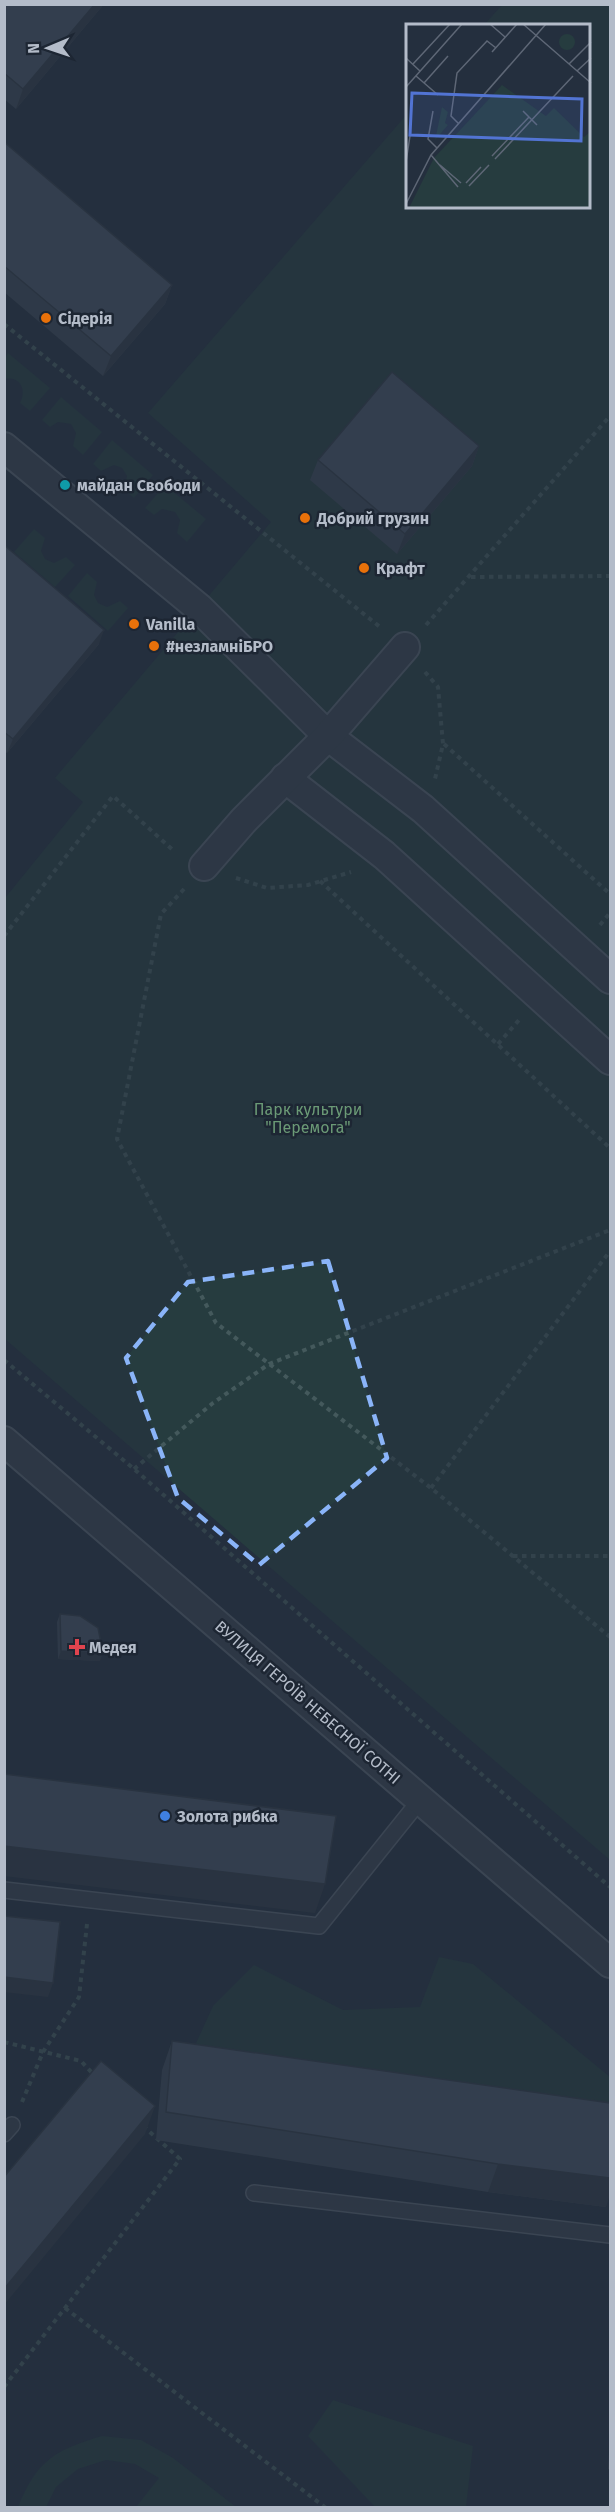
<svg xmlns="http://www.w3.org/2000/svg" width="615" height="2512" viewBox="0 0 615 2512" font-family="'Fira Sans',sans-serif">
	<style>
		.green { fill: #263c3f }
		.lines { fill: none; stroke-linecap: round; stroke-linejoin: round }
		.lane-casing { stroke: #565f6c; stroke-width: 18 }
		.street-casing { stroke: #565f6c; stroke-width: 32 }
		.path { stroke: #44595c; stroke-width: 4; stroke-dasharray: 4.5 4.5; stroke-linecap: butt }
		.lane { stroke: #38414e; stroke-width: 15 }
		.street { stroke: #38414e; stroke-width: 28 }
		.wall { fill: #3b4654 }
		.shaded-wall { fill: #303945 }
		.building { fill: #455162; stroke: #303945; stroke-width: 1.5 }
		.marked { fill: none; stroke: #8ab4f8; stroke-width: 4.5; stroke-dasharray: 12 8; stroke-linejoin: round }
		.food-dot { fill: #e8710a; stroke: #1d2633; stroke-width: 2 }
		.culture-dot { fill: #0f9aa8; stroke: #1d2633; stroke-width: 2 }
		.health-dot { fill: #e0444e; stroke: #1d2633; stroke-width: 2 }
		.shop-dot { fill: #3f7fe0; stroke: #1d2633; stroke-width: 2 }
		.labels { text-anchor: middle; stroke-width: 5; stroke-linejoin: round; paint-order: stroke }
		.poi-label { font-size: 16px; font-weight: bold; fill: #b4bcc9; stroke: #1d2633; text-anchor: start }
		.park-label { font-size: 16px; fill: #6b9a76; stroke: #1d2633 }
		.street-label { font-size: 16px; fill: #b4bcc9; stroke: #1d2633 }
		.inset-road { fill: none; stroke: #5e6776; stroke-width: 1.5 }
		.view { fill: #5274d3; fill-opacity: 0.15; stroke: #5274d3; stroke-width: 3 }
		.inset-edge { fill: none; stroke: #b4bcc9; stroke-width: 3 }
	</style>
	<rect width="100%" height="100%" fill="#242f3e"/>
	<g class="green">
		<polygon points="502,5 610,5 610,1860 5,1339 5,898 83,802 55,778 271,522 148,413 408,113 408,207 590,207 590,26 484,25"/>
		<path d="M8,353L50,388L30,411L20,403C27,390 20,376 5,379V358Z"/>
		<polygon points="61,397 102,432 83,455 73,446 76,433 71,424 58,422 50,427 42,420"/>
		<polygon points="112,440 153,475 134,498 124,490 127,476 122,468 114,465 101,471 93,464"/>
		<polygon points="165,485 206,519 187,542 177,533 180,520 175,512 162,509 154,515 145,508"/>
		<polygon points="34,529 45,538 41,551 45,559 54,563 66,557 75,565 55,587 14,552"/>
		<polygon points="87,573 97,582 94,595 98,603 107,607 120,601 128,608 108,631 68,596"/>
		<polygon points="439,1957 473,1964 610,2077 610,2131 187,2063 213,2006 254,1965 343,2010 420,2007"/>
		<polygon points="333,2400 473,2446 466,2507 375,2507 308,2436"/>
		<path d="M102,2436L141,2440L173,2458L236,2507H136L159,2478L135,2464L106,2460L78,2469L56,2487L46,2507H18C37,2460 55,2450 102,2436Z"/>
	</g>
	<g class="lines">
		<defs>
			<g id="lane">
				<polyline points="4,1890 319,1926 421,1799"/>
				<polyline points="4,2134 12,2125"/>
				<polyline points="254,2193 610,2235"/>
			</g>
			<g id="street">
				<polyline points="4,447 199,608 328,736 423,809 610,979"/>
				<polyline points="285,778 384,855 610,1060"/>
				<polyline points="204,866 244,820 328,736 405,647"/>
				<polyline points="4,1441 610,1963"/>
			</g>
		</defs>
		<use href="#lane" class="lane-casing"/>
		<use href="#street" class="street-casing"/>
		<g class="path">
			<polyline points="4,324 380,627"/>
			<polyline points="471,577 610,576"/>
			<polyline points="426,625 610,416"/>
			<polyline points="425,672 438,687 443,744 435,779"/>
			<polyline points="444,744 610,894"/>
			<polyline points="236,878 267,888 308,885 351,872"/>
			<polyline points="320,881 610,1148"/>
			<polyline points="184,889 161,914 117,1139 216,1323 431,1488 610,1637"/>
			<polyline points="600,925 610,913"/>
			<polyline points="4,936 113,796 174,851"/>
			<polyline points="498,1044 519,1020"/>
			<polyline points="4,1360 134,1469 610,1887"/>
			<polyline points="134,1469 213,1403 269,1364 610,1230"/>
			<polyline points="431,1488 610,1251"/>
			<polyline points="513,1556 610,1556"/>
			<polyline points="4,2042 81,2061 94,2075"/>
			<polyline points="22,2102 43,2052 79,1997 87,1924"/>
			<polyline points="65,2308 326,2508"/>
			<polyline points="4,2387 180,2159 143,2126"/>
		</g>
		<use href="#lane" class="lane"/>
		<use href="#street" class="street"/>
	</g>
	<g class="wall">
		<polygon points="4,4 104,4 16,109 4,99"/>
		<polygon points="4,142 172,285 165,304 103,376 4,292"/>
		<polygon points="479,446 472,466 397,554 310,480 318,460"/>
		<polygon points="4,545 99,644 7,753 4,751"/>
		<polygon points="60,1614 100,1661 58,1659 57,1622"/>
		<polygon points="172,2041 610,2103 606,2207 488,2192 156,2140 162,2070"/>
		<polygon points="610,2436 610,2470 608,2469"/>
	</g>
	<g class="shaded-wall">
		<polygon points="95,4 104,4 16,109 23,89"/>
		<polygon points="172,285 165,304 103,376 111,356"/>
		<polygon points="479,446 472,466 397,554 405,534"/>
		<polygon points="104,630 99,644 7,753 13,739"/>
		<polygon points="61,1651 103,1653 100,1661 58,1659"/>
		<polygon points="4,1846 325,1884 315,1913 4,1876"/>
		<polygon points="4,1977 53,1983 48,1997 4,1992"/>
		<polygon points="155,2106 145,2134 4,2305 4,2289"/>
		<polygon points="498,2164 610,2178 610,2195 606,2207 488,2192"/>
	</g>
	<g class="building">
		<polygon points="4,4 95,4 23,89 4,73"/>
		<polygon points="4,142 172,285 111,356 4,266"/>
		<polygon points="392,372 479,446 405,534 318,460"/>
		<polygon points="4,545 104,630 13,739 4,732"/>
		<polygon points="60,1614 80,1616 98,1628 103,1653 61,1651"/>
		<polygon points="4,1774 336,1816 325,1884 4,1846"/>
		<polygon points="4,1916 60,1922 53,1983 4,1977"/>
		<polygon points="172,2041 610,2103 610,2178 498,2164 166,2112"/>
		<polygon points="101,2061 155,2106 4,2289 4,2177"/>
	</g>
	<path d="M0 0H615V2512H0ZM328,1261L387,1458L259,1565L178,1498L126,1358L188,1282Z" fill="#242f3e" fill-opacity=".55" fill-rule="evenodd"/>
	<path class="marked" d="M328,1261L387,1458L259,1565L178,1498L126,1358L188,1282Z"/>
	<g class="food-dot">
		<circle cx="46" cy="318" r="6"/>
		<circle cx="305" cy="518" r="6"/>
		<circle cx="364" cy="568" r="6"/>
		<circle cx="134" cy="624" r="6"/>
		<circle cx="154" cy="646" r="6"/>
	</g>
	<circle class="culture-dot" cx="65" cy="485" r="6"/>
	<path class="health-dot" d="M74 1638h6v6h6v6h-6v6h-6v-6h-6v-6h6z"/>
	<circle class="shop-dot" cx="165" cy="1816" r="6"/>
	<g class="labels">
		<g class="poi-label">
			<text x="58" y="324">Сідерія</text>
			<text x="77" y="491">майдан Свободи</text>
			<text x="317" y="524">Добрий грузин</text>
			<text x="376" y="574">Крафт</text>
			<text x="146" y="630">Vanilla</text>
			<text x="166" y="652">#незламніБРО</text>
			<text x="89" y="1653">Медея</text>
			<text x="177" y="1822">Золота рибка</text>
		</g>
		<g class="park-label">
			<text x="308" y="1115">Парк культури<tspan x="308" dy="18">"Перемога"</tspan></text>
		</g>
		<g class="street-label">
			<text transform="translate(308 1702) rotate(41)" y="6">ВУЛИЦЯ ГЕРОЇВ НЕБЕСНОЇ СОТНІ</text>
		</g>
	</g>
	<g transform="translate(406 24)">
		<rect width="184" height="184" fill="#242f3e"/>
		<path d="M153 18a8 8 0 1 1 16 0a8 8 0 1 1-16 0ZM96,61L140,92L148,84L178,113L184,108V184H3L28,134ZM36,83L42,88L39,99L42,101L29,116Z" fill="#263c3f"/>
		<path class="inset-road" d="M84,0L99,13M117,0L185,59M86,28L111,0M0,34L14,47M7,40L44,0M163,40L185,18M171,47L185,34M10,52L32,71M18,59L42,32M0,63L56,0M27,87L22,115L31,124M117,87L131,101M53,100L45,92L51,49L81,17L90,24M25,131L52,163M86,132L123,93M89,135L167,52M0,138L4,112M34,141L55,159M60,159L75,143M63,162L83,141M0,180L25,131L140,0"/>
		<path class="view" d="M6,69L176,75L175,117L4,111Z"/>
		<rect width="184" height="184" class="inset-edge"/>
	</g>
	<rect width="615" height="2512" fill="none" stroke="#b4bcc9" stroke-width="12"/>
	<g transform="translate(48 48) rotate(268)" stroke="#1d2633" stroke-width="4.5" paint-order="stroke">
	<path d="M0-4.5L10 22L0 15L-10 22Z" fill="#b4bcc9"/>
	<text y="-9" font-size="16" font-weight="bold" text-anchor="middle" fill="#b4bcc9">N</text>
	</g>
</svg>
